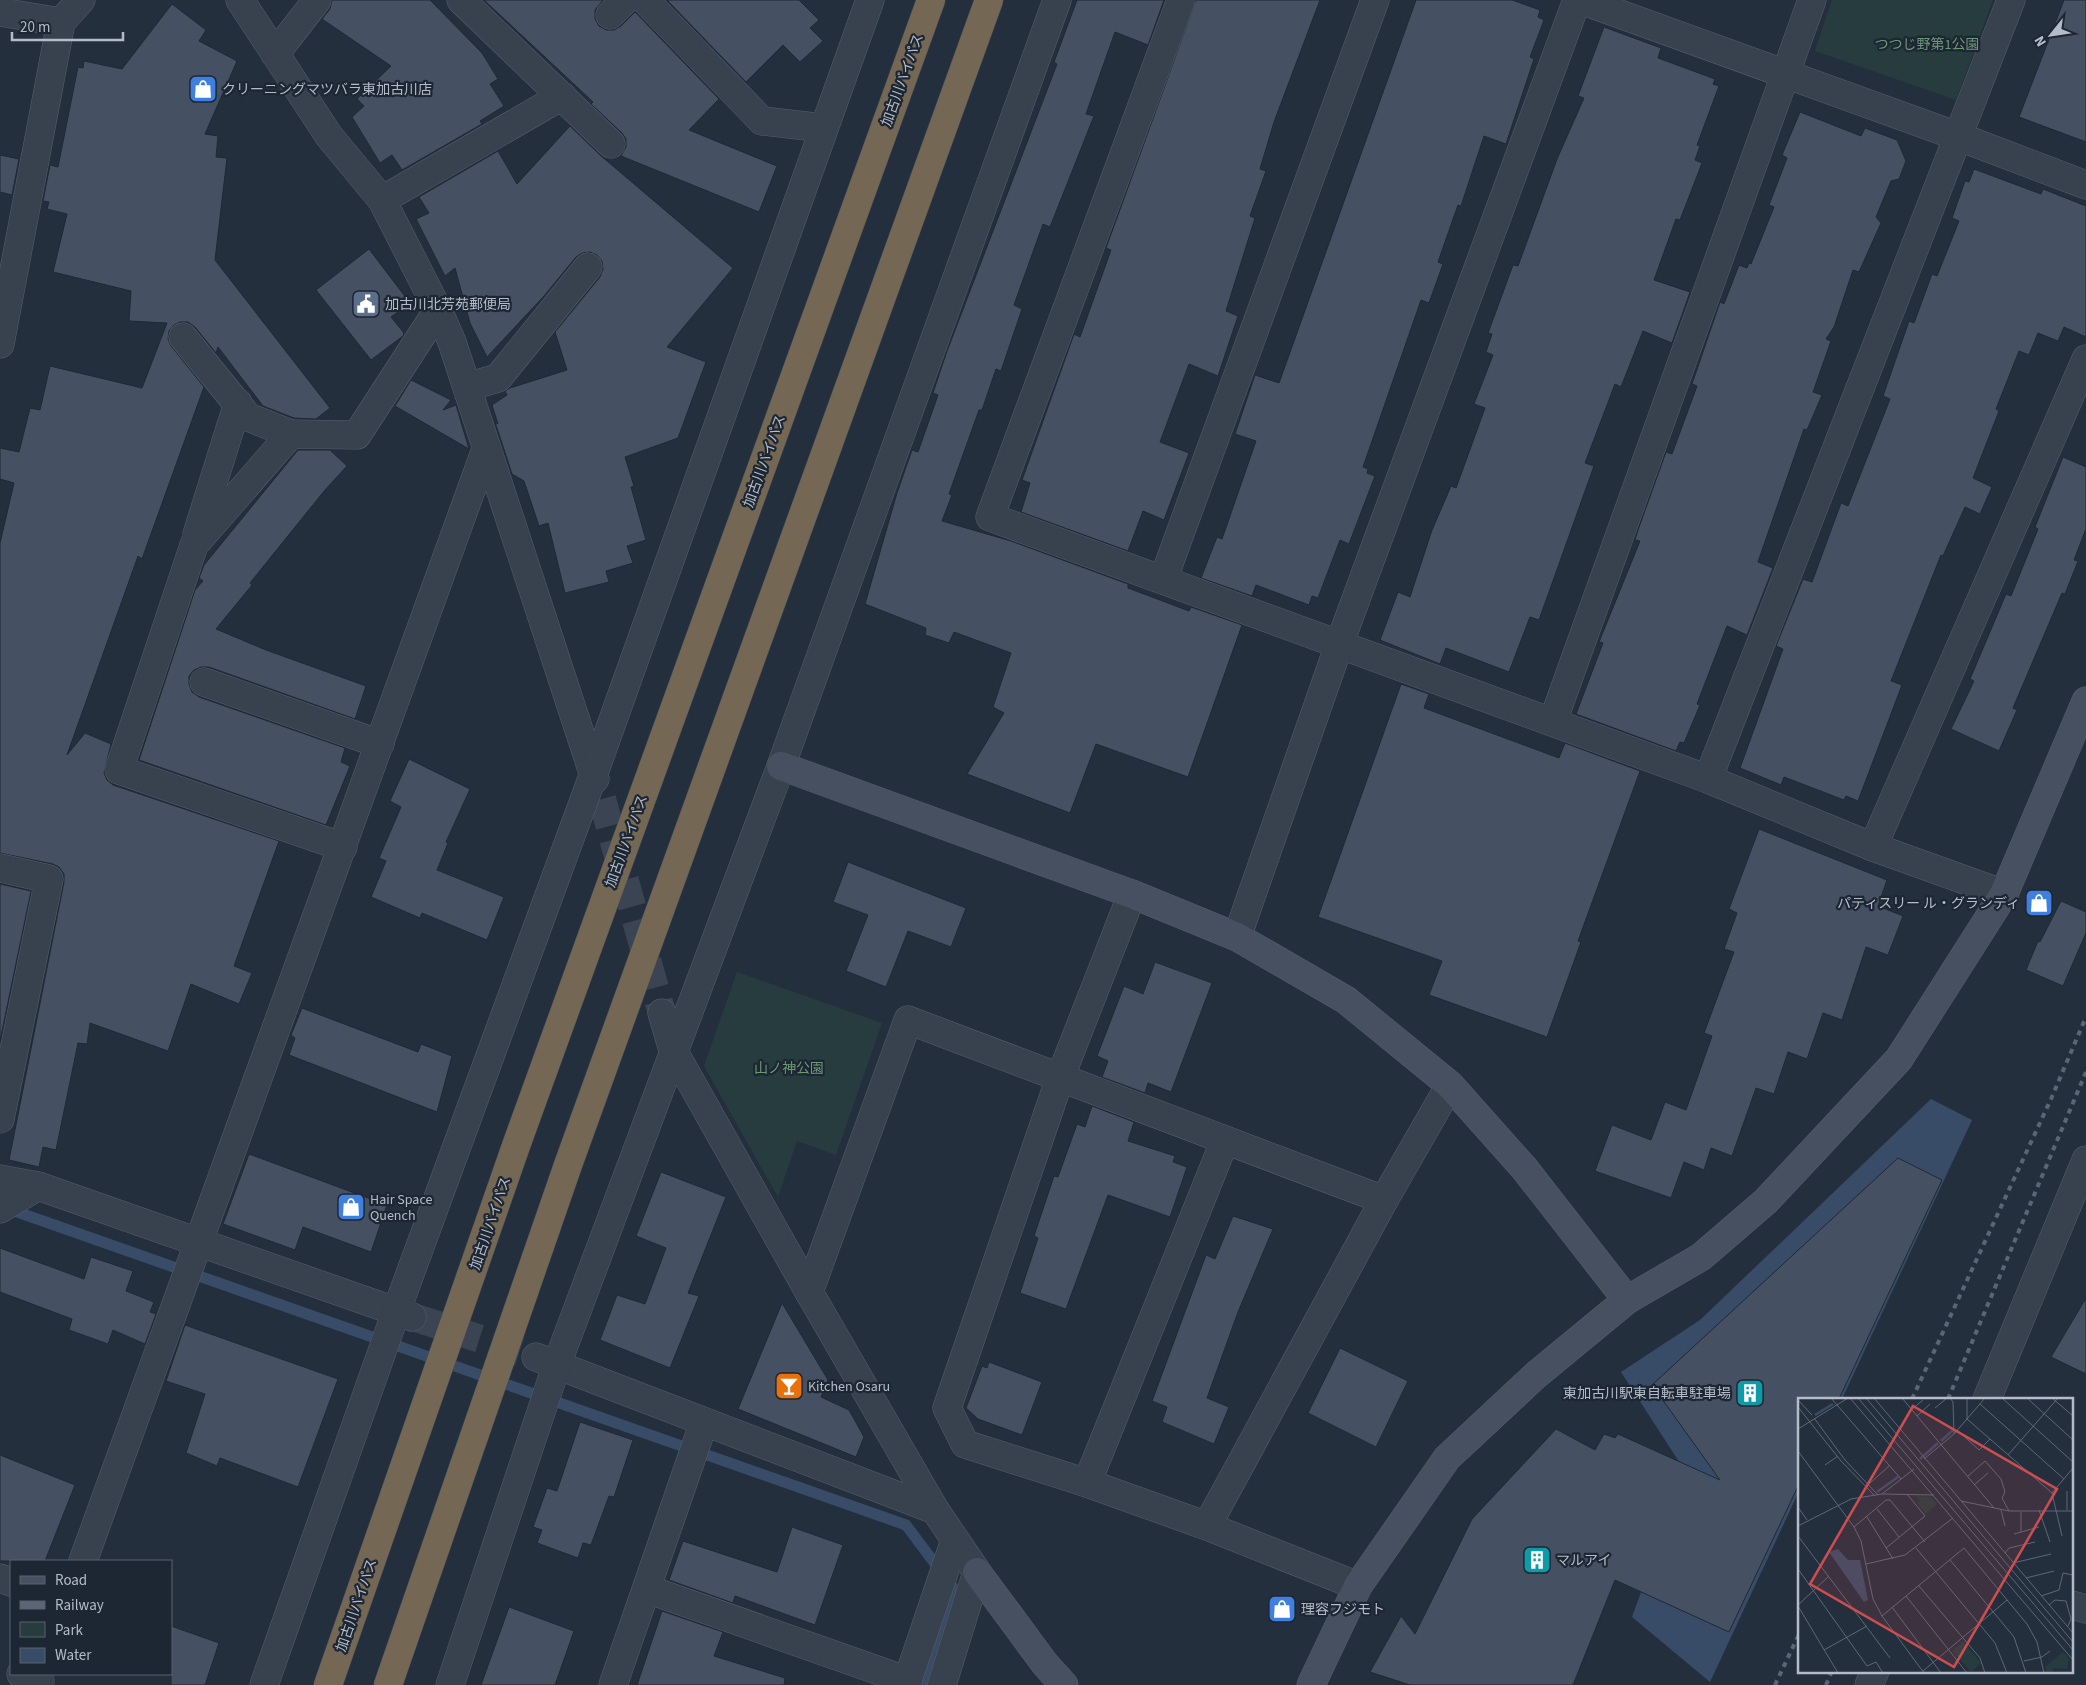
<svg xmlns="http://www.w3.org/2000/svg" width="2086" height="1685" viewBox="0 0 2086 1685" font-family="'Source Sans 3','Noto Sans JP',sans-serif">
	<style>
		.green { fill: #263c3f }
		.water { fill: #394c67 }
		.lines { fill: none; stroke-linecap: round; stroke-linejoin: round }
		.stream { stroke: #394c67; stroke-width: 11 }
		.building { fill: #455162; stroke: #1f2835 }
		.street-tunnel { stroke: #3a4453; stroke-width: 28; stroke-dasharray: 28 14; stroke-linecap: butt }
		.street-casing { stroke: #565f6c; stroke-width: 29 }
		.secondary-casing { stroke: #565f6c; stroke-width: 29 }
		.highway-casing { stroke: #434c59; stroke-width: 29 }
		.street { stroke: #38414e; stroke-width: 28 }
		.secondary { stroke: #465061; stroke-width: 28 }
		.highway { stroke: #746855; stroke-width: 28 }
		.rail { stroke: #5a6575; stroke-width: 4; stroke-dasharray: 5 5; stroke-linecap: butt }
		.labels { text-anchor: middle; stroke-width: 4.5; stroke-linejoin: round; paint-order: stroke }
		.park-label { font-size: 14px; fill: #6b9a76; stroke: #1d2633 }
		.street-label { font-size: 14px; fill: #b4bcc9; stroke: #1d2633 }
		.poi-label { font-size: 14px; fill: #b4bcc9; stroke: #1d2633; text-anchor: start }
		.inset-river { fill: none; stroke: #394c67; stroke-width: 2.5 }
		.inset-road { fill: none; stroke: #5e6776; stroke-width: 1 }
		.view { fill: #ce4d50; fill-opacity: 0.15; stroke: #ce4d50; stroke-width: 2.5 }
		.inset-edge { fill: none; stroke: #b4bcc9; stroke-width: 2.5 }
	</style>
	<rect width="100%" height="100%" fill="#242f3e"/>
	<g class="green">
		<polygon points="1832,0 1993,0 1956,100 1815,51"/>
		<polygon points="737,972 882,1023 836,1155 797,1141 778,1197 704,1066"/>
	</g>
	<polygon class="water" points="1931,1099 1972,1120 1842,1399 1800,1399 1800,1489 1710,1682 1632,1617 1685,1471 1621,1372 1700,1320"/>
	<g class="lines">
		<polyline class="stream" points="6,1208 906,1525 954,1589 923,1685"/>
	</g>
	<g class="building">
		<polygon points="332,0 430,0 482,53 498,79 490,84 504,106 480,121 482,124 402,170 392,155 380,163 352,117 364,106 357,99 391,66 322,19 330,9"/>
		<polygon points="484,0 603,0 595,10 595,19 599,26 606,30 614,30 621,26 635,12 719,99 689,130 777,166 759,212 621,156 626,147 626,139 622,133 591,104 593,102"/>
		<polygon points="667,0 799,0 819,20 810,28 823,41 800,62 783,45 746,82"/>
		<polygon points="1077,0 1164,0 1148,45 1115,32 1086,114 1094,116 1050,227 1043,224 1014,305 1022,309 1001,371 996,369 982,410 979,410 949,494 952,495 942,521 1011,541 1128,584 1128,588 1189,611 1191,607 1242,625 1188,777 1096,744 1070,813 967,774 1004,713 993,707 1011,653 954,632 949,643 925,635 926,628 865,604 897,493 912,450 918,452 938,395 933,393 947,351 1057,64 1054,62"/>
		<polygon points="1196,0 1320,0 1274,122 1260,169 1266,171 1250,216 1255,218 1226,311 1238,316 1218,376 1189,364 1160,442 1189,453 1164,520 1143,511 1128,551 1021,512 1030,483 1022,480 1074,334 1080,337 1111,250 1106,248"/>
		<polygon points="1416,0 1512,0 1540,10 1538,17 1544,20 1530,57 1534,59 1506,144 1484,136 1461,206 1458,205 1438,262 1443,264 1429,303 1421,300 1363,467 1368,469 1367,473 1375,476 1349,544 1340,540 1318,598 1312,596 1309,605 1256,585 1252,596 1201,578 1217,537 1222,539 1256,441 1235,434 1255,375 1279,383"/>
		<polygon points="2064,0 2086,0 2086,142 2019,117"/>
		<polygon points="172,4 206,30 199,41 237,61 205,134 218,136 216,157 227,158 215,260 330,408 316,419 294,418 263,406 218,347 216,353 195,327 188,322 180,322 174,325 169,331 168,339 171,346 204,387 142,559 138,556 67,755 85,733 111,744 104,773 107,780 113,785 279,841 234,966 252,973 239,1004 191,984 168,1051 90,1023 87,1044 78,1043 56,1150 43,1147 39,1167 9,1160 64,882 64,874 59,867 53,864 0,853 0,543 14,483 0,479 0,448 19,452 30,408 40,410 50,366 142,388 167,323 129,321 131,291 53,272 67,214 47,209 49,202 43,201 50,165 58,167 78,67 83,68 84,61 122,69"/>
		<polygon points="1604,27 1661,48 1658,58 1715,79 1713,84 1719,86 1697,145 1700,146 1695,160 1702,163 1680,220 1676,219 1654,280 1690,292 1672,343 1643,331 1621,387 1615,384 1585,463 1594,466 1539,620 1530,617 1509,672 1446,648 1440,664 1380,640 1398,592 1410,597 1432,530 1451,486 1456,488 1485,408 1474,404 1493,355 1486,352 1492,334 1488,333 1513,265 1518,266 1557,159 1584,98 1578,96"/>
		<polygon points="1800,112 1861,136 1865,128 1897,140 1906,161 1899,179 1891,181 1876,217 1881,223 1859,272 1853,270 1834,327 1826,339 1831,341 1813,392 1822,395 1807,430 1804,429 1758,562 1773,568 1747,635 1727,626 1697,704 1700,705 1684,743 1680,742 1676,751 1576,714 1603,643 1599,642 1640,541 1635,540 1638,530 1666,452 1672,454 1697,386 1692,384 1720,302 1724,304 1739,265 1747,268 1749,263 1751,264 1774,207 1769,205 1787,158 1782,155"/>
		<polygon points="570,126 600,155 733,268 667,347 706,362 678,438 625,457 634,486 631,487 646,540 627,546 633,563 606,571 609,582 565,593 548,523 539,526 524,481 512,474 495,422 498,424 492,405 507,395 505,391 510,388 567,370 555,332 600,277 603,269 602,261 597,255 590,252 582,253 576,257 544,296 487,357 470,323 455,268 445,276 416,219 429,213 419,197 498,151 517,184"/>
		<polygon points="0,155 19,159 12,195 0,192"/>
		<polygon points="1974,169 2041,194 2043,189 2086,206 2086,337 2064,327 2058,341 2038,333 2029,355 2019,351 1996,409 1999,411 1973,478 1992,487 1980,514 1965,507 1943,556 1941,555 1891,681 1902,685 1858,801 1846,796 1844,800 1784,777 1781,785 1740,768 1783,649 1776,646 1803,579 1812,582 1841,503 1848,506 1890,399 1883,396 1909,321 1914,323 1932,274 1937,276 1959,221 1952,218 1965,181 1969,182"/>
		<polygon points="369,249 410,303 391,317 404,333 403,336 371,360 316,290"/>
		<polygon points="411,380 451,400 443,410 456,405 469,449 395,406"/>
		<polygon points="298,450 330,450 347,466 325,490 250,583 252,585 216,629 266,650 366,686 355,719 209,667 201,667 194,670 189,676 189,684 192,692 199,697 345,748 341,762 350,766 326,825 139,760 195,590 203,581 199,578 204,565"/>
		<polygon points="2063,457 2086,467 2086,529 2074,560 2078,561 2065,594 2062,593 2013,708 2017,710 1999,751 1951,729 1974,681 1970,679 2006,594 2011,596 2038,529 2035,527"/>
		<polygon points="1401,684 1429,694 1424,708 1559,758 1565,743 1640,771 1578,941 1581,942 1547,1037 1429,995 1442,961 1318,917"/>
		<polygon points="409,759 470,789 446,842 448,843 437,870 504,897 487,940 422,913 420,918 371,897 386,861 379,858 401,807 390,801"/>
		<polygon points="1759,829 1887,880 1878,906 1903,916 1888,955 1866,947 1842,1020 1823,1013 1807,1059 1788,1052 1774,1094 1756,1088 1732,1156 1711,1148 1704,1170 1684,1162 1671,1198 1595,1171 1612,1125 1651,1140 1665,1102 1686,1110 1712,1036 1704,1033 1734,952 1724,949 1737,913 1729,909"/>
		<polygon points="848,862 966,908 951,947 908,931 886,987 846,971 868,915 833,902"/>
		<polygon points="0,884 31,891 0,1041"/>
		<polygon points="2061,901 2086,912 2086,933 2063,986 2026,970 2038,941 2040,942"/>
		<polygon points="1155,962 1212,983 1171,1092 1148,1083 1145,1093 1102,1077 1108,1061 1097,1056 1124,986 1143,994"/>
		<polygon points="302,1008 418,1052 421,1044 452,1056 437,1112 289,1055 295,1038 291,1035"/>
		<polygon points="1092,1106 1134,1122 1128,1141 1175,1156 1173,1162 1187,1167 1170,1217 1108,1195 1066,1309 1020,1293 1038,1238 1034,1236 1054,1176 1058,1177 1077,1124 1085,1127"/>
		<polygon points="249,1154 387,1205 371,1252 303,1227 295,1250 223,1224"/>
		<polygon points="1898,1158 1942,1180 1839,1399 1800,1399 1800,1482 1729,1632 1615,1580 1573,1685 1410,1685 1370,1672 1401,1616 1415,1634 1472,1519 1556,1429 1595,1450 1604,1434 1615,1438 1618,1434 1720,1480 1652,1385"/>
		<polygon points="661,1172 726,1197 688,1293 699,1296 670,1368 600,1340 617,1295 645,1304 666,1248 636,1236"/>
		<polygon points="1233,1216 1273,1229 1238,1312 1207,1398 1229,1407 1214,1444 1162,1422 1167,1407 1152,1401 1206,1255 1215,1259"/>
		<polygon points="0,1248 84,1279 91,1257 133,1271 126,1291 154,1302 150,1312 156,1314 145,1344 113,1330 108,1344 69,1330 72,1319 0,1292"/>
		<polygon points="2086,1298 2086,1374 2051,1357"/>
		<polygon points="782,1303 828,1380 821,1397 849,1410 864,1437 856,1457 738,1409"/>
		<polygon points="185,1325 338,1379 298,1487 220,1458 217,1466 186,1453 205,1394 166,1381"/>
		<polygon points="1340,1348 1408,1381 1376,1447 1308,1413"/>
		<polygon points="989,1362 1042,1382 1022,1435 978,1419 966,1408 982,1366 987,1368"/>
		<polygon points="580,1422 633,1440 614,1497 609,1496 591,1545 583,1543 578,1558 537,1543 542,1530 533,1527 547,1488 557,1491"/>
		<polygon points="0,1455 75,1485 45,1561 0,1561"/>
		<polygon points="792,1527 843,1545 815,1625 735,1596 733,1603 669,1580 683,1541 777,1572"/>
		<polygon points="509,1607 574,1631 555,1685 481,1685"/>
		<polygon points="662,1611 723,1632 714,1656 785,1678 784,1685 637,1685"/>
		<polygon points="171,1626 219,1643 205,1685 171,1685"/>
	</g>
	<g class="lines">
		<g class="street-tunnel">
			<polyline points="602,799 662,1013"/>
			<polyline points="413,1317 536,1357"/>
		</g>
		<defs>
			<g id="street">
				<polyline points="240,0 329,136 382,200 438,310 452,342 595,779"/>
				<polyline points="461,0 611,144"/>
				<polyline points="645,0 762,121 824,128"/>
				<polyline points="1181,0 990,517 1708,779 1873,847 2004,894"/>
				<polyline points="1581,0 1957,136 2086,185"/>
				<polyline points="0,12 61,22"/>
				<polyline points="610,15 625,0"/>
				<polyline points="275,54 317,0"/>
				<polyline points="382,200 562,96"/>
				<polyline points="183,337 248,417 291,434"/>
				<polyline points="0,344 61,22 81,0"/>
				<polyline points="467,387 498,378 588,267"/>
				<polyline points="197,534 238,403"/>
				<polyline points="1163,580 1375,0"/>
				<polyline points="204,682 380,744"/>
				<polyline points="1553,721 1812,0"/>
				<polyline points="1708,779 2011,0"/>
				<polyline points="343,847 119,770 194,545 291,434 357,435 438,310"/>
				<polyline points="1873,847 2086,359"/>
				<polyline points="0,868 49,879 0,1119"/>
				<polyline points="1132,894 1060,1078 947,1408 965,1444 1087,1483 1207,1526 1358,1586"/>
				<polyline points="1237,937 1339,645 1577,0"/>
				<polyline points="662,1013 673,1050 809,1292 935,1510 977,1572 942,1685"/>
				<polyline points="0,1179 38,1186 412,1317"/>
				<polyline points="0,1209 38,1186"/>
				<polyline points="809,1292 908,1020 1384,1200"/>
				<polyline points="536,1357 935,1510"/>
				<polyline points="1987,1399 2086,1160"/>
				<polyline points="1087,1483 1225,1140"/>
				<polyline points="1207,1526 1384,1200 1450,1085"/>
				<polyline points="83,1561 486,449"/>
				<polyline points="0,1578 11,1582"/>
				<polyline points="647,1589 908,1681"/>
				<polyline points="2072,1605 2086,1609"/>
				<polyline points="21,1674 40,1681"/>
				<polyline points="264,1685 396,1312 594,773 870,0"/>
				<polyline points="450,1685 557,1364 781,766 1057,0"/>
				<polyline points="613,1685 704,1422"/>
				<polyline points="906,1685 955,1540"/>
				<polyline points="1869,1685 1875,1671"/>
			</g>
			<g id="secondary">
				<polyline points="781,766 1132,894 1237,937 1346,1000 1450,1085 1524,1168 1627,1300"/>
				<polyline points="977,1572 1045,1664 1064,1685"/>
				<polyline points="1311,1685 1358,1586 1447,1458 1536,1375 1627,1300 1701,1257 1766,1201 1899,1059 2004,894 2086,701"/>
			</g>
			<g id="highway">
				<polyline points="328,1685 517,1143 931,0"/>
				<polyline points="388,1685 568,1165 989,0"/>
			</g>
		</defs>
		<use href="#street" class="street-casing"/>
		<use href="#secondary" class="secondary-casing"/>
		<use href="#highway" class="highway-casing"/>
		<use href="#street" class="street"/>
		<use href="#secondary" class="secondary"/>
		<use href="#highway" class="highway"/>
		<g class="rail">
			<polyline points="1912,1399 2051,1099 2086,1017"/>
			<polyline points="1948,1399 2086,1072"/>
			<polyline points="1775,1685 1800,1632"/>
			<polyline points="1826,1685 1832,1671"/>
		</g>
	</g>
	<defs>
		<symbol id="shop-square" viewBox="-11 -11 22 22"><rect x="-9" y="-9" width="18" height="18" rx="4" fill="#3f7fe0" stroke="#1d2633"/><path d="M-5-2.5h2.3a2.7 3.5 0 0 1 5.4 0H5L5.5 6h-11ZM-1.5-2.5h3a1.5 2.3 0 0 0-3 0Z" fill="#fff"/></symbol>
		<symbol id="civic-square" viewBox="-11 -11 22 22"><rect x="-9" y="-9" width="18" height="18" rx="4" fill="#5c6f8a" stroke="#1d2633"/><path d="M-.6-6.5H3V-4.5H.6V-3L4-1V1h2V6H-6V1h2V-1L-.6-3ZM-1.2 2.5V6h2.4V2.5Z" fill="#fff"/></symbol>
		<symbol id="bar-square" viewBox="-11 -11 22 22"><rect x="-9" y="-9" width="18" height="18" rx="4" fill="#e8710a" stroke="#1d2633"/><path d="M-6-5H6L.8 .8V4.5H3.5V6h-7V4.5H-.8V.8Z" fill="#fff"/></symbol>
		<symbol id="building-square" viewBox="-11 -11 22 22"><rect x="-9" y="-9" width="18" height="18" rx="4" fill="#0f9aa8" stroke="#1d2633"/><path d="M-4-6H4V6H1V3H-1V6H-4ZM-2.5-4.3h1.7v1.8h-1.7ZM.8-4.3h1.7v1.8H.8ZM-2.5-1h1.7V.8h-1.7ZM.8-1h1.7V.8H.8Z" fill="#fff"/></symbol>
	</defs>
	<g fill-rule="evenodd">
		<use href="#shop-square" x="187" y="73" width="32" height="32"/>
		<use href="#civic-square" x="350" y="288" width="32" height="32"/>
		<use href="#shop-square" x="2023" y="887" width="32" height="32"/>
		<use href="#shop-square" x="335" y="1191" width="32" height="32"/>
		<use href="#bar-square" x="773" y="1370" width="32" height="32"/>
		<use href="#building-square" x="1734" y="1377" width="32" height="32"/>
		<use href="#building-square" x="1521" y="1544" width="32" height="32"/>
		<use href="#shop-square" x="1266" y="1593" width="32" height="32"/>
	</g>
	<g class="labels">
		<g class="park-label">
			<text x="1927" y="49">つつじ野第1公園</text>
			<text x="789" y="1073">山ノ神公園</text>
		</g>
		<g class="street-label">
			<text transform="translate(902 80) rotate(-70)" y="5">加古川バイパス</text>
			<text transform="translate(764 461) rotate(-70)" y="5">加古川バイパス</text>
			<text transform="translate(626 841) rotate(-70)" y="5">加古川バイパス</text>
			<text transform="translate(490 1223) rotate(-71)" y="5">加古川バイパス</text>
			<text transform="translate(356 1605) rotate(-71)" y="5">加古川バイパス</text>
		</g>
		<g class="poi-label">
			<text x="222" y="94">クリーニングマツバラ東加古川店</text>
			<text x="385" y="309">加古川北芳苑郵便局</text>
			<text x="2020" y="908" text-anchor="end">パティスリー ル・グランディ</text>
			<text x="370" y="1204">Hair Space<tspan x="370" dy="16">Quench</tspan></text>
			<text x="808" y="1391">Kitchen Osaru</text>
			<text x="1731" y="1398" text-anchor="end">東加古川駅東自転車駐車場</text>
			<text x="1556" y="1565">マルアイ</text>
			<text x="1301" y="1614">理容フジモト</text>
		</g>
	</g>
	<g transform="translate(1798 1398)">
		<rect width="275" height="275" fill="#242f3e"/>
		<path d="M118,98L133,99L139,106L128,116L119,105L122,103ZM165,243L183,265L173,274L154,253ZM265,254L271,260L269,271L255,270V275H248V268Z" fill="#263c3f"/>
		<path d="M40,151L50,162H62L70,202L66,204L31,154Z" fill="#394c67"/>
		<path class="inset-river" d="M17,17L35,6M143,43L155,32M122,61L140,45M79,94L100,79"/>
		<path class="inset-road" d="M33,0L103,81M52,0L275,262M60,0L275,252M68,0L275,244M76,0L275,235M104,0L196,110M152,0L155,4L156,36M169,0V21L254,95L264,138M204,0L275,64M229,0L275,42M254,0L275,18M0,2L14,17M182,6L266,81M0,9L43,63L76,97M137,10L149,0M113,12L125,2M119,18L132,6M16,20L47,62L80,97M0,31L50,0M159,32L181,52L192,41M0,53L56,129L63,143L75,201L84,218L126,275M210,57L260,0M126,61L156,36L187,0M27,67L40,58M169,79L187,63L203,81L207,94L204,100L211,113M71,86L91,68M176,87L190,75M254,95L275,70M84,96L116,71M163,103L211,113H275M0,109L9,122M79,111L101,139M203,112L207,128M241,112L252,144M269,112V93M223,114V134M69,119L95,161M0,128L53,101L84,96L136,97M56,129L88,102H92L127,144M216,136L241,129M0,138L92,260M88,150L127,118L109,96M118,150L197,245L209,275M207,155L211,150L237,144M152,162L216,239L228,275M215,165L253,156M68,166L107,157L155,120M0,171L69,268L78,264L85,275M228,180L256,173M121,188L182,260L187,275M108,198L169,275M243,198L261,192L265,175L275,177M0,207L31,178M251,207L257,202L268,203L273,221L270,228M0,208L40,275M94,209L143,275M84,218L166,150L229,226L239,244L246,275M26,252L69,228M226,263L244,259L252,253M125,273L209,202"/>
		<path class="view" d="M115,8L259,91L156,269L12,186Z"/>
		<rect width="275" height="275" class="inset-edge"/>
	</g>
	<rect x="10" y="1560" width="162" height="115" fill="#1d2633" stroke="#59626f"/>
	<rect x="20" y="1576" width="25" height="8" fill="#465061" stroke="#59626f"/>
	<text x="55" y="1585" font-size="15" fill="#b4bcc9">Road</text>
	<rect x="20" y="1601" width="25" height="8" fill="#5a6575" stroke="#59626f"/>
	<text x="55" y="1610" font-size="15" fill="#b4bcc9">Railway</text>
	<rect x="20" y="1622" width="25" height="15" fill="#263c3f" stroke="#59626f"/>
	<text x="55" y="1635" font-size="15" fill="#b4bcc9">Park</text>
	<rect x="20" y="1648" width="25" height="15" fill="#394c67" stroke="#59626f"/>
	<text x="55" y="1660" font-size="15" fill="#b4bcc9">Water</text>
	<g transform="translate(2051 35) rotate(240)" stroke="#1d2633" stroke-width="4" paint-order="stroke">
	<path d="M0-4L9 19L0 12L-9 19Z" fill="#b4bcc9"/>
	<text y="-8" font-size="14" font-weight="bold" text-anchor="middle" fill="#b4bcc9">N</text>
	</g>
	<path d="M12 32v8h111v-8" fill="none" stroke="#b4bcc9" stroke-width="2.5"/>
	<text x="20" y="32" font-size="15" fill="#b4bcc9" stroke="#1d2633" stroke-width="4" paint-order="stroke">20 m</text>
</svg>
